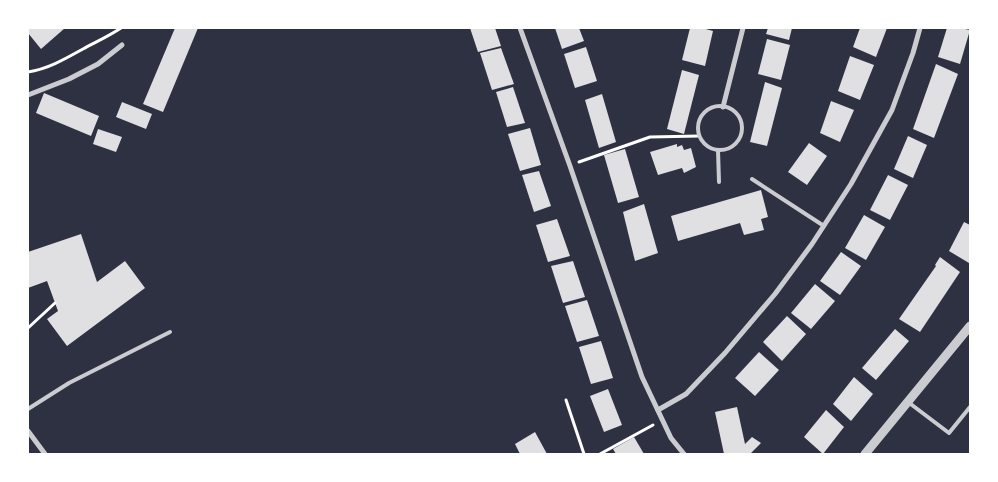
<svg xmlns="http://www.w3.org/2000/svg" width="998" height="482" viewBox="0 0 998 482" font-family="'Roboto Serif',serif">
	<style>
		.building { fill: #e0e0e3 }
		.lines { fill: none; stroke-linecap: round; stroke-linejoin: round }
		.path { stroke: #fff; stroke-width: 3 }
		.service { stroke: #caccd0; stroke-width: 4 }
		.minor { stroke: #caccd0; stroke-width: 5 }
		.tertiary { stroke: #caccd0; stroke-width: 9 }
	</style>
	<rect width="100%" height="100%" fill="#2d3142"/>
	<g class="building">
		<polygon points="28,28 65,28 41,49 28,33"/>
		<polygon points="175,28 198,28 163,112 143,104"/>
		<polygon points="470,28 495,28 501,46 478,52"/>
		<polygon points="555,28 579,28 584,41 562,49"/>
		<polygon points="690,28 702,28 713,31 705,66 682,60"/>
		<polygon points="768,28 792,28 789,40 766,34"/>
		<polygon points="860,28 887,28 876,57 853,47"/>
		<polygon points="947,28 960,28 970,30 960,64 938,57"/>
		<polygon points="767,39 790,45 781,80 758,74"/>
		<polygon points="586,47 597,81 575,88 564,54"/>
		<polygon points="501,48 514,84 492,90 480,53"/>
		<polygon points="850,56 874,65 860,100 838,91"/>
		<polygon points="936,64 958,74 934,138 913,129"/>
		<polygon points="682,70 699,75 684,134 667,129"/>
		<polygon points="765,82 782,88 767,146 750,142"/>
		<polygon points="513,87 525,123 507,127 496,92"/>
		<polygon points="44,93 99,116 91,136 36,113"/>
		<polygon points="602,94 616,142 599,148 585,100"/>
		<polygon points="831,101 854,110 840,142 820,133"/>
		<polygon points="122,102 152,114 146,129 116,117"/>
		<polygon points="530,128 541,165 520,171 508,134"/>
		<polygon points="98,129 122,137 116,152 93,144"/>
		<polygon points="908,136 927,145 913,178 894,169"/>
		<polygon points="809,143 827,156 807,185 788,172"/>
		<polygon points="677,144 677,147 682,145 684,150 691,148 696,167 684,173 682,168 658,175 650,152"/>
		<polygon points="625,149 639,197 618,203 604,155"/>
		<polygon points="539,171 551,206 534,212 522,175"/>
		<polygon points="888,175 908,185 890,220 870,210"/>
		<polygon points="761,190 768,217 761,219 764,230 744,235 740,223 678,241 671,216"/>
		<polygon points="644,204 658,253 635,261 623,212"/>
		<polygon points="864,215 885,227 866,260 845,248"/>
		<polygon points="557,219 570,256 548,262 536,225"/>
		<polygon points="964,222 970,225 970,259 969,263 949,251"/>
		<polygon points="81,234 97,282 125,261 145,288 67,346 47,319 58,311 47,281 28,288 28,252"/>
		<polygon points="841,252 861,266 840,295 820,281"/>
		<polygon points="940,257 960,272 920,332 899,319 936,266 935,265"/>
		<polygon points="573,261 585,297 563,303 551,266"/>
		<polygon points="815,284 835,301 811,329 791,313"/>
		<polygon points="587,300 599,336 577,342 565,306"/>
		<polygon points="787,316 806,334 782,361 763,342"/>
		<polygon points="895,329 909,341 876,380 862,368"/>
		<polygon points="601,341 613,378 591,384 579,347"/>
		<polygon points="759,352 779,370 755,396 735,378"/>
		<polygon points="854,377 873,394 851,421 833,404"/>
		<polygon points="608,389 622,425 604,432 590,396"/>
		<polygon points="737,407 745,444 752,437 761,443 750,454 724,454 715,412"/>
		<polygon points="826,410 844,427 823,454 804,437"/>
		<polygon points="535,432 547,454 520,454 515,444"/>
		<polygon points="634,437 644,454 616,454 613,449"/>
	</g>
	<g class="lines">
		<g class="path">
			<path d="M28,72C48,69 65,59 83,49C96,42 109,36 121,28"/>
			<polyline points="579,162 650,137 699,136"/>
			<polyline points="28,328 55,303"/>
			<polyline points="566,400 584,454"/>
			<polyline points="600,454 653,425"/>
		</g>
		<g class="service">
			<circle cx="720" cy="128" r="22"/>
			<polyline points="718,150 719,182"/>
			<polyline points="752,179 824,226"/>
			<polyline points="908,402 949,433 970,407"/>
			<polyline points="28,409 69,383 170,332"/>
		</g>
		<g class="minor">
			<polyline points="520,28 570,166 642,377 671,438 684,454"/>
			<polyline points="28,95 69,79 98,64 122,45"/>
			<polyline points="723,107 743,28"/>
			<polyline points="658,410 686,394 725,353 775,294 812,244 851,184 892,110 913,53 920,28"/>
			<polyline points="28,431 45,454"/>
		</g>
		<polyline class="tertiary" points="865,454 970,326"/>
	</g>
	<rect width="998" height="482" fill="none" stroke="#ffffff" stroke-width="58"/>
</svg>
